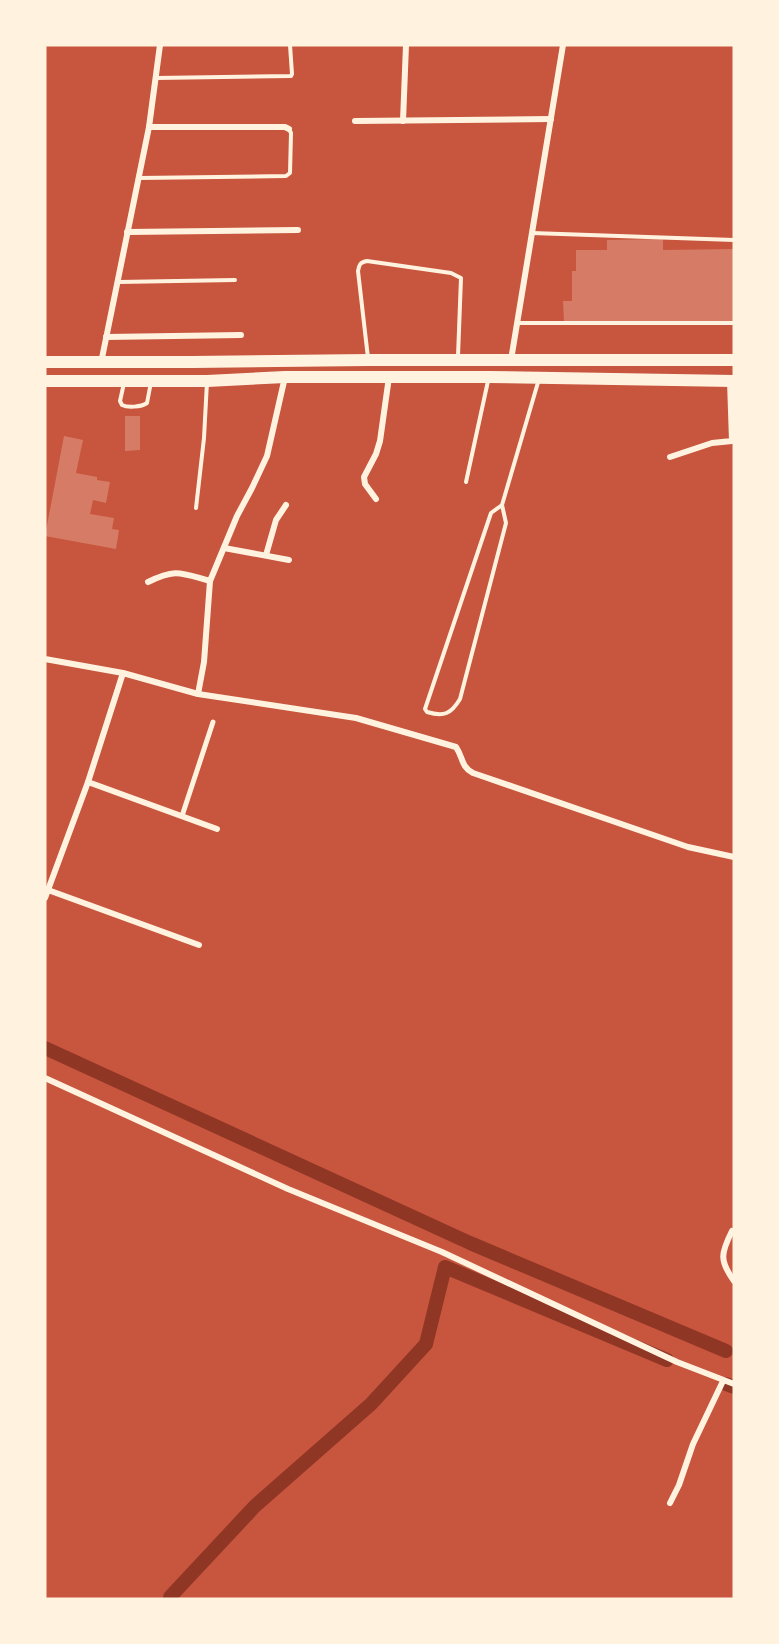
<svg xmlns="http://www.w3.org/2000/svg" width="779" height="1644" viewBox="0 0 779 1644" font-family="Ubuntu,sans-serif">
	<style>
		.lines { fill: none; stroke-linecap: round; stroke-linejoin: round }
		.canal { stroke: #8f3625; stroke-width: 14 }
		.building { fill: #d67c66 }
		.service { stroke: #fff3e0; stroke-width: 4 }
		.pedestrian { stroke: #fff3e0; stroke-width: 5 }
		.minor { stroke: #fff3e0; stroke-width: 6 }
		.primary { stroke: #fff3e0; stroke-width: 12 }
	</style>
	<rect width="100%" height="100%" fill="#c8553d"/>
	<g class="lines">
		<g class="canal">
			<polyline points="45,1048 470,1243 726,1351"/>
			<polyline points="726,1384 734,1387"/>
			<polyline points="172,1599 170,1597 255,1506 371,1404 426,1344 445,1267 667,1360"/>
		</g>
	</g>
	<g class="building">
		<polygon points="663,239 663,250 734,249 734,321 564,322 563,301 572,301 572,271 576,271 576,250 607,250 607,240"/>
		<polygon points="125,416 140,416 140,450 125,451"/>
		<polygon points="64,436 83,440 76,473 97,477 97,480 110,482 106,503 93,500 90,514 114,518 112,529 119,530 116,549 45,536"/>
	</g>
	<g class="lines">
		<g class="service">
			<polyline points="156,78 291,76 292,74 290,45"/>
			<polyline points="139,178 286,176 290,173 291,133 289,129"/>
			<polyline points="532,233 734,240"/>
			<polyline points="118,282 235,280"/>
			<polyline points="518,323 734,323"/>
			<path d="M368,358L358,271C359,265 360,262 367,261L451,273L461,278L458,356"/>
			<path d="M124,383L120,401L122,405C128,408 141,407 147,403L151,382"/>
			<polyline points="466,482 488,381"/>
			<path d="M502,505L491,513L426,706L425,709L427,712C444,717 451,714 460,699L506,523L502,505L539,379"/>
			<polyline points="196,508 204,438 207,382"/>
		</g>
		<polyline class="pedestrian" points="182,816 213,722"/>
		<g class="minor">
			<polyline points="355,121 551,119"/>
			<polyline points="403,121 406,45"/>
			<polyline points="149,127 285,127 289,129"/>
			<polyline points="127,232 298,230"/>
			<polyline points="106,337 241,335"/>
			<polyline points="511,360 563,45"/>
			<polyline points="101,363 149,127 160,45"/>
			<polyline points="670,457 712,443 732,441 730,381"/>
			<polyline points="376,499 365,484 364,477 376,454 380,441 389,377"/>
			<polyline points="224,548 289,560"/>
			<polyline points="266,555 276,520 286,505"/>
			<path d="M148,582C176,568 181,573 210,581"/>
			<path d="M45,659L123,673L198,694L356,718L456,747C463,757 461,767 473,773L688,847L734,857"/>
			<polyline points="198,694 204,662 210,581 237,516 252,488 267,456 285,377"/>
			<polyline points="88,782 217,829"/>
			<polyline points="48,890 199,945"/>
			<polyline points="45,898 88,782 123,673"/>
			<polyline points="45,1078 288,1189 442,1252 677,1362 734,1384"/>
			<path d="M732,1231C721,1253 719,1260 734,1281"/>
			<polyline points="670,1503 679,1485 693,1444 723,1381"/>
		</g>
		<g class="primary">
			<polyline points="45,362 192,362 369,360 734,360"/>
			<polyline points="45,381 207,381 285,377 489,377 734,381"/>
		</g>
	</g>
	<rect width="779" height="1644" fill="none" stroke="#fff3e0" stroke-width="93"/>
</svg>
